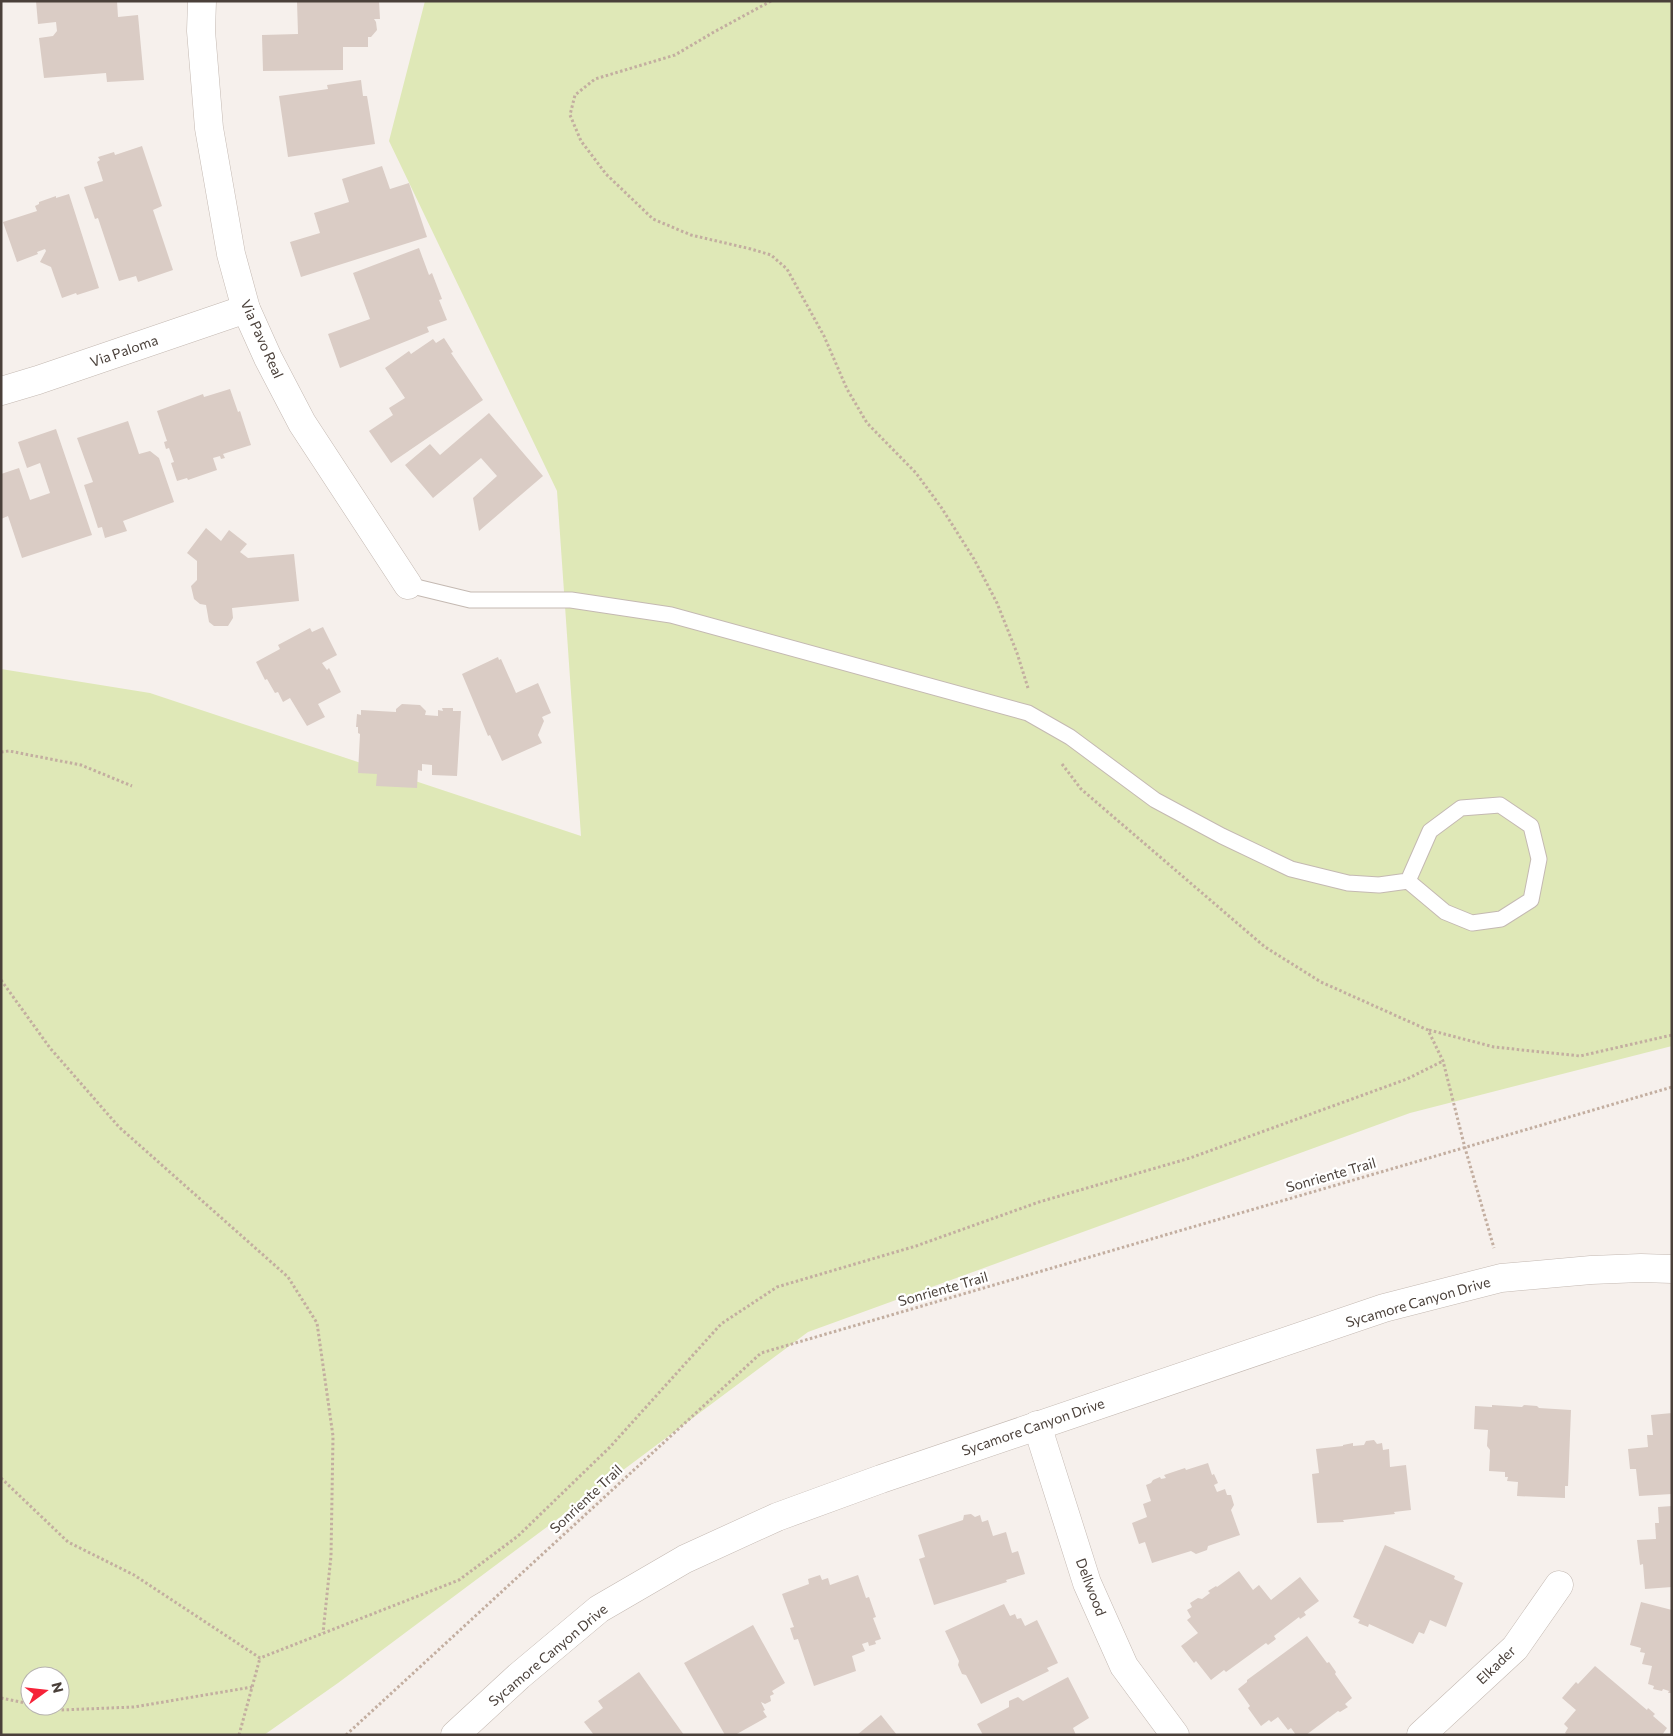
<svg xmlns="http://www.w3.org/2000/svg" width="1673" height="1736" viewBox="0 0 1673 1736" font-family="Commissioner,sans-serif">
	<style>
		.green { fill: #dfe8b7; fill-rule: evenodd }
		.building { fill: #daccc5 }
		.lines { fill: none; stroke-linecap: round; stroke-linejoin: round }
		.service-casing { stroke: #c4b9b2; stroke-width: 17 }
		.minor-casing { stroke: #c4b9b2; stroke-width: 29 }
		.path { stroke: #c3aea0; stroke-width: 3; stroke-dasharray: 2.5 2.5; stroke-linecap: butt }
		.service { stroke: #fff; stroke-width: 15 }
		.minor { stroke: #fff; stroke-width: 28 }
		.labels { text-anchor: middle; stroke-width: 4.5; stroke-linejoin: round; paint-order: stroke }
		.street-label { font-size: 14px; fill: #4a403a; stroke: #fff }
	</style>
	<rect width="100%" height="100%" fill="#f6f0ec"/>
	<path class="green" d="M425,1H1672V1046L1410,1113L808,1332L338,1683L264,1735H1V669L150,693L581,836L557,491L389,141ZM30,1676H60V1706H30Z"/>
	<g class="building">
		<polygon points="36,1 117,1 118,17 138,15 144,80 107,82 106,73 44,78 39,38 53,36 57,31 56,22 38,24"/>
		<polygon points="297,1 379,1 380,19 374,19 376,22 377,30 371,37 368,37 368,47 343,47 343,70 263,71 262,35 298,34"/>
		<polygon points="361,80 363,96 367,96 375,144 288,157 279,96 328,89 327,85"/>
		<polygon points="142,146 162,206 153,210 173,270 138,282 136,276 119,281 98,218 95,219 84,187 103,181 97,162 100,160 98,157 114,152 115,155"/>
		<polygon points="382,166 390,189 409,183 427,237 301,277 290,242 320,233 314,213 349,202 342,179"/>
		<polygon points="69,194 99,288 77,295 76,293 62,298 51,267 40,262 46,251 45,249 37,252 38,254 17,262 3,222 37,211 35,206 39,204 39,202 56,196 56,198"/>
		<polygon points="419,248 429,275 432,273 442,299 439,300 447,320 427,327 429,332 340,368 328,334 370,319 353,273"/>
		<polygon points="444,338 453,352 451,353 483,400 391,463 369,431 393,415 389,408 405,398 385,368 409,351 411,354 433,339 436,343"/>
		<polygon points="230,389 238,412 240,411 251,445 223,454 225,458 221,459 220,456 213,458 217,470 188,480 187,478 177,481 171,463 174,462 169,448 166,449 164,442 167,441 157,411 203,394 204,397"/>
		<polygon points="489,413 543,476 479,531 473,498 497,476 481,458 433,498 405,465 430,444 440,455"/>
		<polygon points="128,421 139,454 150,451 159,458 174,502 123,521 127,531 105,538 102,527 98,528 84,485 93,482 77,438"/>
		<polygon points="56,429 92,535 22,558 8,516 1,519 1,474 19,468 30,500 50,493 40,463 27,468 18,442"/>
		<polygon points="206,528 221,541 229,530 247,544 240,552 248,558 294,554 299,601 232,608 233,618 228,626 214,626 209,622 206,605 200,604 194,599 191,586 197,580 197,561 187,553"/>
		<polygon points="323,627 337,655 322,663 327,670 329,668 341,692 318,704 325,717 307,726 290,698 283,702 278,692 275,693 267,679 265,680 256,662 280,649 278,645 310,628 312,632"/>
		<polygon points="498,657 499,660 501,659 516,693 538,683 551,713 542,717 544,721 538,735 542,743 502,761 490,735 488,736 462,674"/>
		<polygon points="402,704 420,705 426,711 425,715 438,716 438,710 443,711 442,708 453,708 453,711 461,711 457,776 432,775 432,765 422,764 422,771 418,770 417,788 376,786 377,774 358,773 360,734 358,733 358,727 356,727 357,714 361,715 361,710 396,712 396,709"/>
		<polygon points="1492,1405 1522,1407 1524,1405 1537,1406 1539,1408 1571,1410 1568,1486 1565,1486 1565,1498 1517,1496 1518,1482 1507,1481 1508,1477 1505,1477 1505,1472 1489,1471 1490,1450 1487,1446 1488,1430 1474,1429 1475,1406 1492,1407"/>
		<polygon points="1672,1413 1672,1494 1639,1496 1636,1469 1630,1469 1628,1449 1648,1447 1647,1435 1653,1435 1651,1415"/>
		<polygon points="1374,1440 1377,1444 1382,1443 1383,1450 1389,1449 1390,1467 1406,1465 1411,1510 1394,1512 1395,1514 1343,1520 1344,1522 1317,1523 1312,1474 1319,1473 1316,1449 1343,1446 1343,1445 1353,1443 1353,1446 1364,1445 1366,1441"/>
		<polygon points="1208,1463 1212,1475 1214,1474 1218,1483 1214,1485 1217,1492 1225,1489 1227,1495 1231,1495 1234,1505 1231,1510 1240,1535 1208,1546 1207,1550 1196,1554 1191,1551 1152,1563 1145,1542 1139,1544 1132,1523 1147,1517 1143,1504 1151,1501 1146,1485 1151,1483 1153,1480 1160,1477 1161,1479 1166,1478 1164,1475 1185,1468 1186,1470"/>
		<polygon points="1672,1506 1672,1587 1645,1589 1643,1564 1640,1565 1637,1540 1656,1539 1655,1523 1659,1523 1658,1507"/>
		<polygon points="971,1514 975,1517 980,1515 982,1522 988,1520 993,1536 1006,1532 1012,1553 1018,1551 1025,1574 1006,1580 1007,1582 934,1605 919,1559 925,1557 918,1535 963,1520 964,1515"/>
		<polygon points="1385,1545 1455,1576 1454,1579 1463,1583 1446,1627 1430,1620 1424,1634 1419,1632 1413,1644 1369,1624 1368,1627 1358,1623 1360,1620 1353,1617"/>
		<polygon points="1239,1571 1253,1590 1259,1585 1271,1600 1300,1577 1319,1601 1304,1612 1306,1615 1300,1619 1299,1617 1274,1636 1276,1639 1268,1645 1266,1643 1226,1672 1224,1670 1211,1680 1196,1661 1194,1663 1181,1646 1198,1633 1187,1620 1191,1617 1187,1610 1192,1607 1190,1603 1198,1598 1202,1599 1210,1593 1208,1591 1216,1586 1217,1587"/>
		<polygon points="820,1575 822,1580 828,1578 830,1585 858,1575 866,1598 869,1597 876,1617 873,1618 881,1639 875,1641 876,1644 869,1646 868,1642 862,1644 865,1651 852,1656 856,1671 814,1686 798,1639 794,1640 790,1628 794,1627 782,1594 809,1584 808,1579"/>
		<polygon points="1641,1602 1672,1610 1672,1693 1668,1693 1669,1691 1663,1689 1662,1691 1653,1689 1654,1686 1648,1684 1652,1666 1642,1664 1645,1653 1640,1652 1641,1648 1630,1645"/>
		<polygon points="1004,1604 1010,1616 1015,1614 1017,1619 1021,1618 1025,1626 1037,1620 1058,1663 1047,1668 1049,1671 981,1704 966,1675 962,1674 958,1665 959,1661 945,1631"/>
		<polygon points="753,1625 785,1683 772,1691 774,1694 770,1696 771,1701 765,1704 761,1702 765,1710 763,1711 767,1717 735,1735 725,1735 684,1663"/>
		<polygon points="1307,1636 1327,1663 1329,1662 1336,1672 1335,1674 1352,1698 1345,1704 1348,1707 1340,1712 1338,1711 1306,1735 1296,1735 1291,1728 1288,1730 1278,1717 1271,1722 1269,1720 1261,1726 1248,1708 1250,1706 1238,1689 1247,1682 1247,1680"/>
		<polygon points="1595,1666 1647,1710 1648,1708 1655,1714 1653,1716 1667,1728 1662,1735 1567,1735 1565,1733 1568,1728 1564,1724 1576,1710 1562,1698 1576,1682 1578,1684"/>
		<polygon points="639,1672 684,1735 594,1735 584,1722 603,1708 598,1701"/>
		<polygon points="1068,1677 1089,1718 1073,1728 1076,1735 983,1735 977,1724 1009,1707 1009,1701 1018,1697 1023,1701"/>
		<polygon points="881,1715 897,1735 857,1735"/>
	</g>
	<g class="lines">
		<defs>
			<polyline id="service" points="408,585 470,600 571,600 671,615 1028,713 1070,737 1155,800 1222,836 1291,869 1348,883 1379,885 1408,881 1445,912 1472,923 1501,919 1531,900 1539,859 1531,826 1500,805 1461,808 1430,831 1408,881"/>
			<g id="minor">
				<polyline points="202,1 201,31 209,128 231,254 246,309 268,358 302,423 408,585"/>
				<polyline points="1,391 38,380 246,309"/>
				<polyline points="1037,1425 1087,1583 1124,1666 1175,1735"/>
				<polyline points="455,1735 519,1676 599,1609 685,1559 777,1517 881,1479 1384,1308 1501,1278 1591,1270 1641,1268 1672,1269"/>
				<polyline points="1421,1735 1515,1648 1559,1585"/>
			</g>
		</defs>
		<use href="#service" class="service-casing"/>
		<use href="#minor" class="minor-casing"/>
		<g class="path">
			<polyline points="771,1 714,32 675,55 595,79 575,95 570,115 581,141 606,174 653,219 691,235 751,249 771,255 787,269 824,336 847,389 867,423 916,473 941,507 974,559 997,603 1017,653 1028,688"/>
			<polyline points="1,752 9,751 81,765 132,786"/>
			<polyline points="1062,764 1081,789 1265,947 1321,982 1428,1030 1443,1061 1465,1148 1494,1248"/>
			<polyline points="1,980 50,1048 119,1127 288,1277 317,1323 333,1436 331,1556 323,1633"/>
			<polyline points="1429,1030 1494,1047 1580,1056 1672,1035"/>
			<polyline points="1,1478 68,1542 134,1575 260,1658 459,1580 518,1536 610,1447 721,1324 777,1287 916,1246 1039,1202 1190,1158 1407,1079 1443,1061"/>
			<polyline points="1,1698 30,1704"/>
			<polyline points="42,1706 61,1710 134,1707 252,1687"/>
			<polyline points="239,1735 260,1658"/>
			<polyline points="346,1735 761,1353 1672,1087"/>
		</g>
		<use href="#service" class="service"/>
		<use href="#minor" class="minor"/>
	</g>
	<g class="labels">
		<g class="street-label">
			<text transform="translate(262 339) rotate(66)" y="5">Via Pavo Real</text>
			<text transform="translate(124 351) rotate(-19)" y="5">Via Paloma</text>
			<text transform="translate(1331 1175) rotate(-16)" y="5">Sonriente Trail</text>
			<text transform="translate(943 1289) rotate(-16)" y="5">Sonriente Trail</text>
			<text transform="translate(1418 1302) rotate(-16)" y="5">Sycamore Canyon Drive</text>
			<text transform="translate(1033 1427) rotate(-19)" y="5">Sycamore Canyon Drive</text>
			<text transform="translate(586 1499) rotate(-43)" y="5">Sonriente Trail</text>
			<text transform="translate(1091 1587) rotate(69)" y="5">Dellwood</text>
			<text transform="translate(548 1655) rotate(-40)" y="5">Sycamore Canyon Drive</text>
			<text transform="translate(1496 1665) rotate(-44)" y="5">Elkader</text>
		</g>
	</g>
	<rect width="1673" height="1736" fill="none" stroke="#4a403a" stroke-width="5"/>
	<g transform="translate(45 1691) rotate(75)"><circle r="24" fill="#ffffff" stroke="#b7b3b0"/>
	<path d="M0-4L9 19L0 12L-9 19Z" fill="#f62339"/>
	<text y="-8" font-size="14" font-weight="bold" text-anchor="middle" fill="#4a403a">N</text>
	</g>
</svg>
